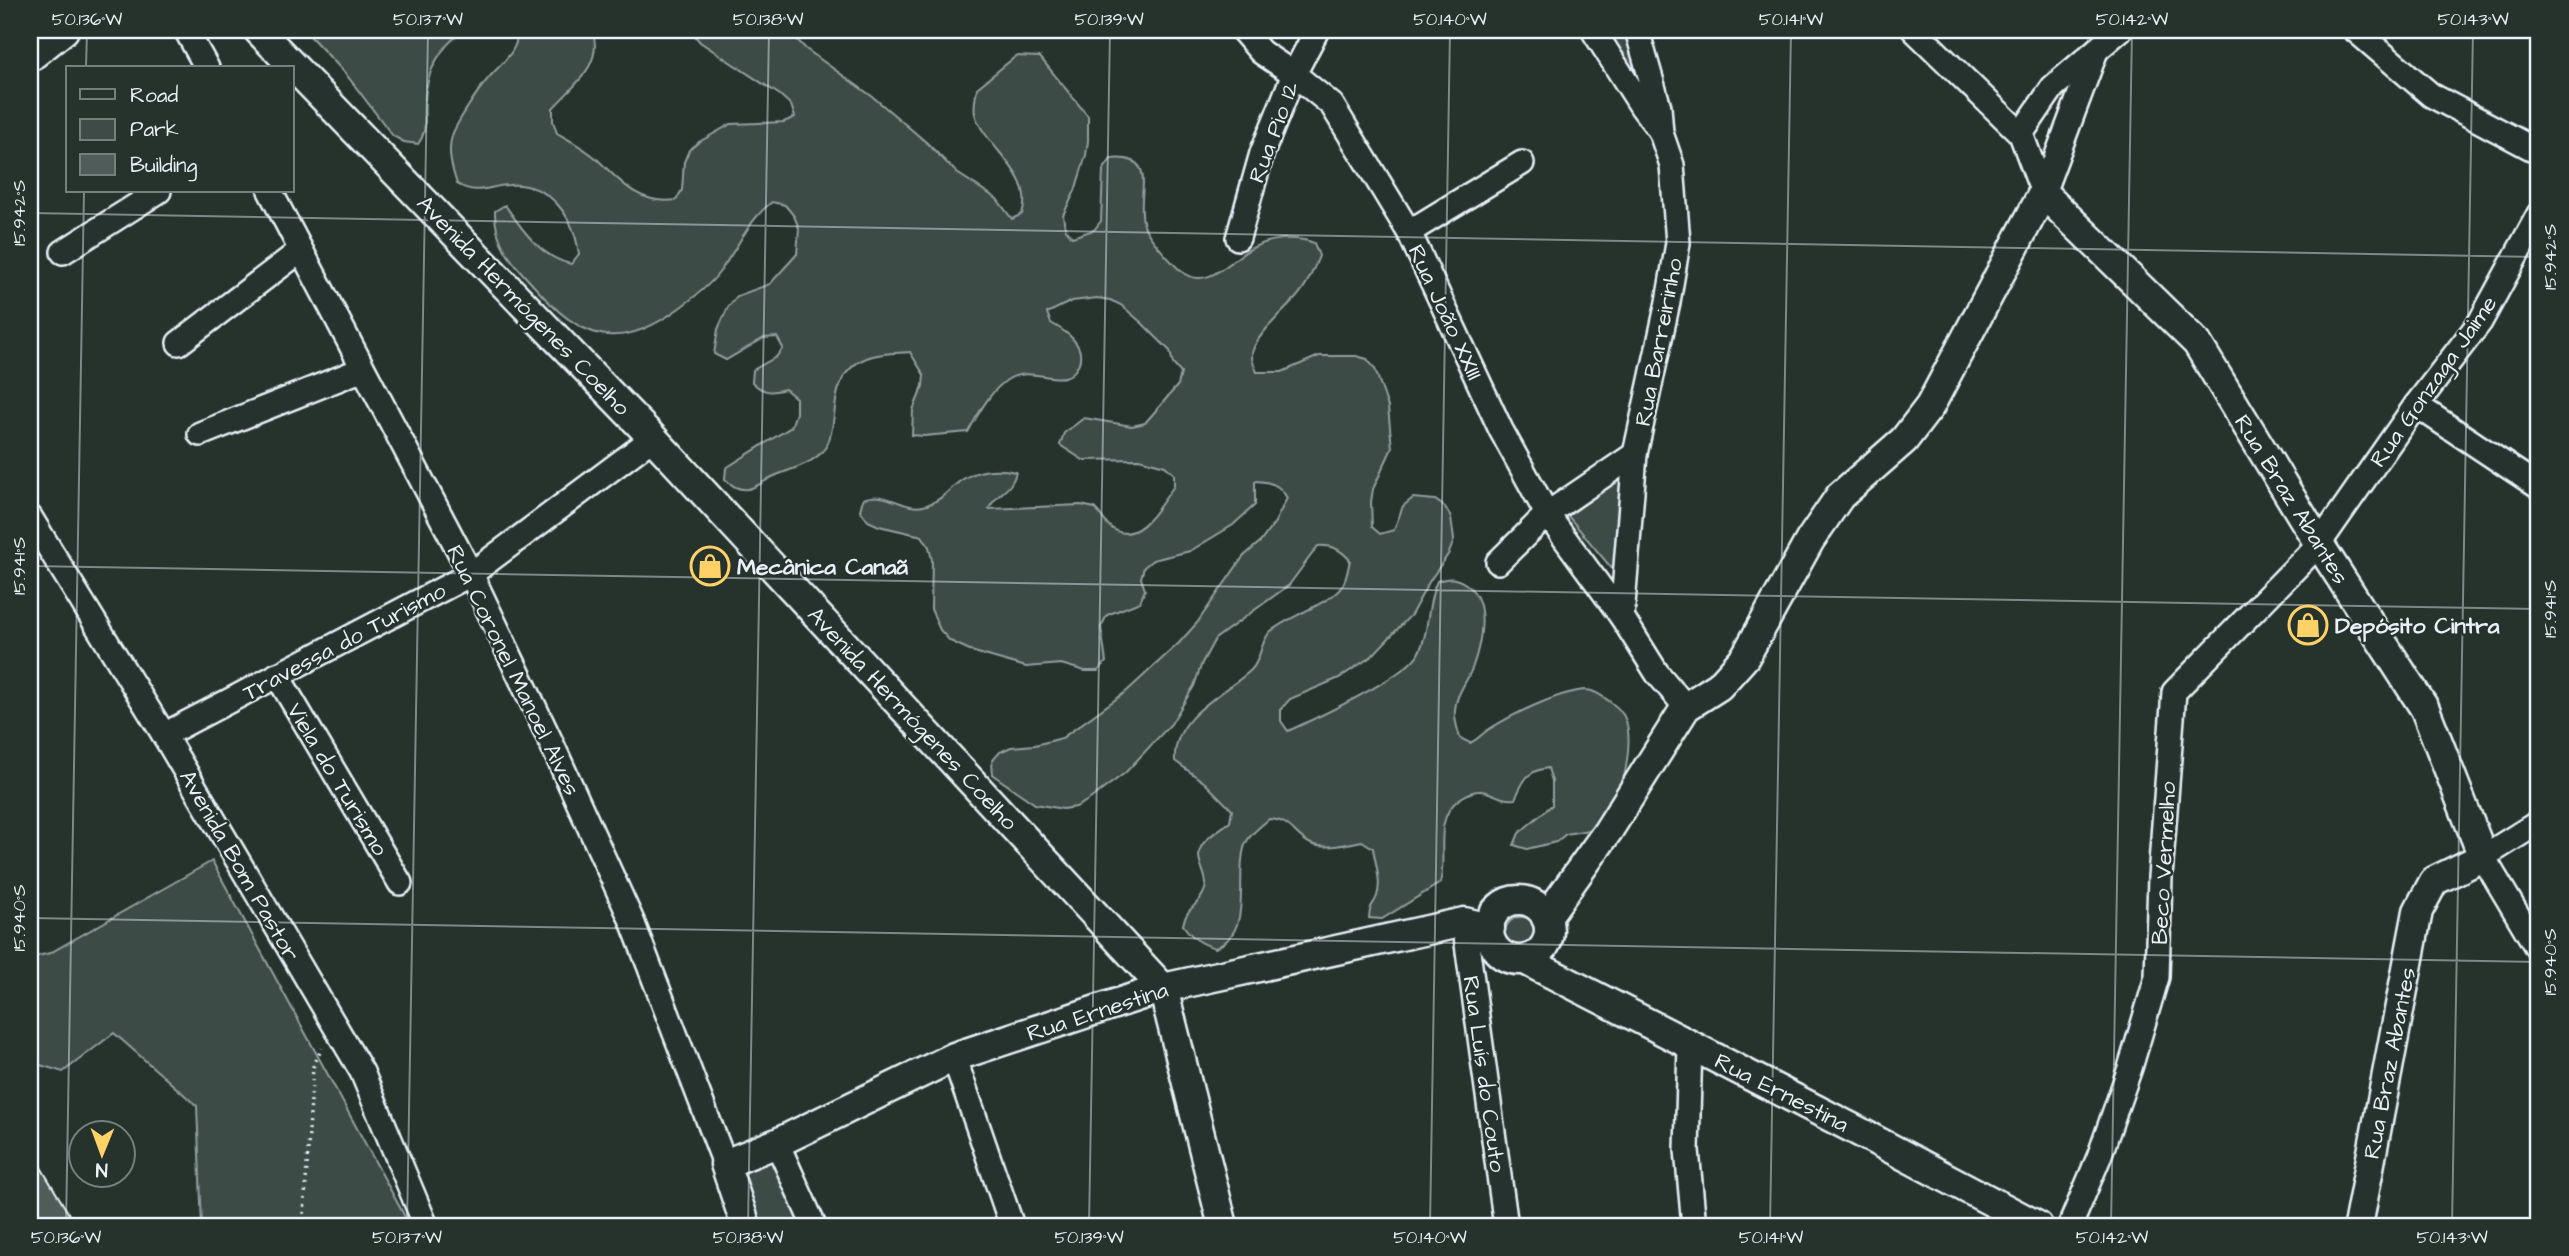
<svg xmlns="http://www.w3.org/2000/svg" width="2569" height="1256" viewBox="0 0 2569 1256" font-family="'Architects Daughter',sans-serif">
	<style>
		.green { fill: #3e4b47; stroke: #939ea0; stroke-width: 2 }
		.building { fill: #505c59; stroke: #e8f1f8; stroke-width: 2 }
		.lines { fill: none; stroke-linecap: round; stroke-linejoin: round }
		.minor-casing { stroke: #e8f1f8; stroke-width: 28 }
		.tertiary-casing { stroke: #e8f1f8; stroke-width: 33 }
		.path { stroke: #e8f1f8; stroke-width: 3.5; stroke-dasharray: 2 5; stroke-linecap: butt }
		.minor { stroke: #26332d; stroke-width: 23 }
		.tertiary { stroke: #26332d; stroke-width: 28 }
		.ticks { fill: none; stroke: #e8f1f8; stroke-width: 2; stroke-opacity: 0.45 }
		.labels { text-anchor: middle; stroke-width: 5; stroke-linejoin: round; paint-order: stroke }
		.street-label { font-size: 23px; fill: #e8f1f8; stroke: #26332d }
		.poi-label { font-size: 23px; font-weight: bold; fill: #e8f1f8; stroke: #26332d; text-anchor: start }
		.neatline { fill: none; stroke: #e8f1f8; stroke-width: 2.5 }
		.ticks-label { font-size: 18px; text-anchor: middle; fill: #e8f1f8 }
	</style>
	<rect width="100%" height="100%" fill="#26332d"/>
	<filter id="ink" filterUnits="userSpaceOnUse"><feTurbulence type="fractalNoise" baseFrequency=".0143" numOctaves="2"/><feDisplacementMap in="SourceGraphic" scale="14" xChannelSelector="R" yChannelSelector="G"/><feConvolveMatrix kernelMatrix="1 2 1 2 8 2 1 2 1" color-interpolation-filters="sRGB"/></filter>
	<g filter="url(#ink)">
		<g class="green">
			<path d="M310,30H464C440,47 426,72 425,101C423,119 429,129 418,144L404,142L393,136L345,73L310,36Z"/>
			<path d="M517,30H592C605,63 573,86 553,108V121L557,133C571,141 585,148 598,160C621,182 639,205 676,200L682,190L684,162L689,150L699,142L731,124L784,122L795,117L791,105L780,95L700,42L690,30H788L806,49L873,97L926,142L957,173L997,199L1012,219L1022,214C1036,174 984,147 975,114C973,106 976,96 977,88L1016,56L1040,57L1088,116V141L1086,155L1075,191L1063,215L1065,228L1072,237L1094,230L1101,221L1103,170L1111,159C1162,154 1134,197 1144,225C1147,236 1172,263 1181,271C1207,293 1231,258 1252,248C1271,238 1295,236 1314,243L1319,256C1313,271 1307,286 1295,299C1284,311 1257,335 1253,350C1250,358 1254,365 1257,372H1282L1319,356H1356L1367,359L1375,369L1388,407L1392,448L1373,489L1371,502L1372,527L1380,534L1394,530L1403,506L1413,498L1435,500L1445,507L1451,517L1454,540L1449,553L1429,582L1411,615L1372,656L1339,678L1290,699L1281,709V721L1288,731C1314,719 1406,676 1418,654C1430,632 1426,604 1437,581C1449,577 1456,577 1467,585C1490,602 1481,643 1473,666C1468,681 1455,695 1455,711C1454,719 1458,730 1460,738L1470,743C1479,739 1482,733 1491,728C1513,714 1559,692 1585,690C1594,690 1602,696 1609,701C1617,707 1623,712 1626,721C1633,744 1624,784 1615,806C1611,813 1605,821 1600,828L1566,834L1556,842L1527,849L1514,845L1519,833L1552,805V781L1548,768C1526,771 1524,780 1515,799C1498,801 1492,790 1478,791C1471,791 1464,796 1458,800C1432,821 1448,857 1440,883L1382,919L1369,918C1370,903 1373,907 1377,896C1382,882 1375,862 1373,848L1362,841C1347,844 1325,850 1311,844C1293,835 1292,820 1269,819C1260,827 1247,836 1244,848C1235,881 1254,931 1215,948C1200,943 1192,938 1183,925C1186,908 1196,908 1203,894C1213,878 1193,863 1201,847C1205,838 1221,828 1230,822L1232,810L1205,783L1175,761C1172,716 1223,696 1251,670C1261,661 1260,642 1270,632C1288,616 1332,603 1342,586C1347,579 1348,568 1350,560C1340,549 1332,545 1318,546L1289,585L1215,639L1202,663L1194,686L1171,724L1125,773L1090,799L1076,807L1063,809L1035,804L993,775L992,761L1000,752L1011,747L1035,745L1062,738L1127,691L1179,643L1197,623L1243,557L1261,541L1275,522L1287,498C1279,484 1271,482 1255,481V505L1233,525L1190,551L1153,560L1144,567L1141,578L1145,590L1140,602L1107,615L1101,627L1106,662L1098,671H1085L1061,664L1026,667L974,652L950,641L940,630L931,609L932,560L929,547L922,536L879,526L868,521L860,510L863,499C888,489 904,513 927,505C939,501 945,494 954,486C972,470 993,467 1016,472C1012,492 996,492 989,509L1081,505L1095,508C1101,515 1106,525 1113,529C1139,546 1161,503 1174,486V474L1165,466L1139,459L1083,460L1060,445L1064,433L1084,418L1132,426L1145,423L1178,385L1181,373L1173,364L1170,351L1142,323L1121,305L1110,300L1097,298L1072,301L1047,313L1051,323C1058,327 1063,330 1069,335C1077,343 1083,351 1079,363C1067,395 1033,362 1007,380C989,392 978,415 968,432L924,436L912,435L913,410L923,386L924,375L910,352C889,354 866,352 850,369C830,389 838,424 827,445C817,464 789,469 772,477C764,481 758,487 748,489C738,490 732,486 725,479L726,468L791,427L796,413V398L785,389C771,393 763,393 752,382L753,370L776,357L783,348L777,337L764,338L726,360L714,354L718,329L728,307L737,296L770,284L797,254L799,228L794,216L785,205L772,202C748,220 737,250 718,274C708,287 692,299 678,309C626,347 588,345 543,296C520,270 494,249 495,211L505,205C522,229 541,258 571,264L579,254C574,217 550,182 509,185C488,186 477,196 457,184C452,169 447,152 452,136C455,125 479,89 487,80C499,65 520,51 517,30Z"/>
			<polygon points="1601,30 1629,30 1654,112"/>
			<polygon points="1627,474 1618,576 1568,516"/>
			<polygon points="212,861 410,1226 202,1226 197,1106 114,1033 63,1072 30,1062 30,958 50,953"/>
			<circle cx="1521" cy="933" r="16"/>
			<polygon points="771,1154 802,1226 757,1226 736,1168"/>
		</g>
		<polygon class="building" points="30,1149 76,1226 30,1226"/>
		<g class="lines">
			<defs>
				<g id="minor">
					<polyline points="186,30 207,68"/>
					<polyline points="1242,30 1261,52 1294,74 1332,105 1409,232 1501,430 1547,514 1622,617 1657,673 1686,707"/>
					<polyline points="1593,30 1642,107 1661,132"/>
					<polyline points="1914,30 2021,134 2043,193"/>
					<polyline points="2355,30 2431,95 2539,152"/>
					<polyline points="2021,134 2053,87 2120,30"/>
					<polyline points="270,191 471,574 550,740 632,921 725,1164"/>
					<polyline points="2043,193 2096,51"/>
					<polyline points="1409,232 1522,163"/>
					<polyline points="1238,238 1262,153 1294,74 1317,30"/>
					<polyline points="63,252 159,191"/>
					<polyline points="179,343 300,251"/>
					<polyline points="2416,405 2539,487"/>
					<polyline points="200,434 363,369"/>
					<polyline points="30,517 164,735 362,1072 426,1226"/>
					<polyline points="1498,562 1547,514 1635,454"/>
					<polyline points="1622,617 1635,454 1668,302 1678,243 1672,165 1661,133 1659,107 1637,30"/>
					<polyline points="277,675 400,883"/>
					<polyline points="164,735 471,574 653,438"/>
					<polyline points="2539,822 2483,857 2539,951"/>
					<polyline points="1464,922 1506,1226"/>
					<polyline points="1690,1045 1687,1150 1694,1226"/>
					<polyline points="954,1057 1012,1226"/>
					<polyline points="777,1143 814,1226"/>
					<polyline points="2070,1226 2099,1157 2130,1068 2157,977 2160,877 2174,692 2319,544 2416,405 2480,322 2539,214"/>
				</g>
				<g id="tertiary">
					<polyline points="258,30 653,438 1163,988 1223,1226"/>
					<polyline points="30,57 64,30"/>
					<circle cx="1519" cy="930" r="30"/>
					<polyline points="1546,918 1608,831 1686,707 1719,686 1745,657 1810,540 1840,496 1904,440 1930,406 2043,193 2197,343 2319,544 2425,709 2483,857 2434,881 2418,911 2358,1226"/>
					<polyline points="1525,960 1852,1128 2038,1226"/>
					<polyline points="746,1226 725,1164 777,1143 954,1057 1163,988 1464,922 1490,928"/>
				</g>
			</defs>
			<use href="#minor" class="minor-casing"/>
			<use href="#tertiary" class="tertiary-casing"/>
			<polyline class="path" points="297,1226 304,1214 313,1067 322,1048"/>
			<use href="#minor" class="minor"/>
			<use href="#tertiary" class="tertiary"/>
		</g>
	</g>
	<path class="ticks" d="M86,68L87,30M30,213L2539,257M30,566L2539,609M30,918L2539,962M66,1226L84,191M407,1226L428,30M748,1226L769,30M1089,1226L1110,30M1430,1226L1450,30M1770,1226L1791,30M2111,1226L2132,30M2452,1226L2473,30"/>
	<defs>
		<symbol id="shop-ring" viewBox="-11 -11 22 22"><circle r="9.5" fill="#26332d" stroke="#ffd166" stroke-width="1.5"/><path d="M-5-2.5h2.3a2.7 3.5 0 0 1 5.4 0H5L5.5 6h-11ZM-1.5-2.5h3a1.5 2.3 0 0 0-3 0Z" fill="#ffd166"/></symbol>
	</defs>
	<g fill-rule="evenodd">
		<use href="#shop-ring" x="688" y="544" width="44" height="44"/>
		<use href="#shop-ring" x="2286" y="603" width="44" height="44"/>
	</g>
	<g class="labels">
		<g class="street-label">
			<text transform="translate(1273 132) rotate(-70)" y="8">Rua Pio 12</text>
			<text transform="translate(524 305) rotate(46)" y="8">Avenida Hermógenes Coelho</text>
			<text transform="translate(1446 312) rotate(65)" y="8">Rua João XXIII</text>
			<text transform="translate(1658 342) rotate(-79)" y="8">Rua Barreirinho</text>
			<text transform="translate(2433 381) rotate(-55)" y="8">Rua Gonzaga Jaime</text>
			<text transform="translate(2292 499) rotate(58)" y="8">Rua Braz Abantes</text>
			<text transform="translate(344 641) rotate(-28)" y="8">Travessa do Turismo</text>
			<text transform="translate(514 670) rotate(64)" y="8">Rua Coronel Manoel Alves</text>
			<text transform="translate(913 718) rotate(47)" y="8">Avenida Hermógenes Coelho</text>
			<text transform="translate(338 779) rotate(59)" y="8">Viela do Turismo</text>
			<text transform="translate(2163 863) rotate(-87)" y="8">Beco Vermelho</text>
			<text transform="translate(240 865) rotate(60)" y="8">Avenida Bom Pastor</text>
			<text transform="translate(1097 1011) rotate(-18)" y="8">Rua Ernestina</text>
			<text transform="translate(2389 1063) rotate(-79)" y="8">Rua Braz Abantes</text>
			<text transform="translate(1485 1074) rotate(82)" y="8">Rua Luís do Couto</text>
			<text transform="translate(1782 1092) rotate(27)" y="8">Rua Ernestina</text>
		</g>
		<g class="poi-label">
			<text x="737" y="574">Mecânica Canaã</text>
			<text x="2335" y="633">Depósito Cintra</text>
		</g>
	</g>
	<rect width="2569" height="1256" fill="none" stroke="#26332d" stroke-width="77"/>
	<rect x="66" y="66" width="228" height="126" fill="#26332d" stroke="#747f7e" stroke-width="2"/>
	<rect x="80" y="89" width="35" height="10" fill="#26332d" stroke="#747f7e" stroke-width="2"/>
	<text x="130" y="102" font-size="21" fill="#e8f1f8">Road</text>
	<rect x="80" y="119" width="35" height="21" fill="#3e4b47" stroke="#747f7e" stroke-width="2"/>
	<text x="130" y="136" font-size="21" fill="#e8f1f8">Park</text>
	<rect x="80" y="154" width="35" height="21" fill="#505c59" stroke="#747f7e" stroke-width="2"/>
	<text x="130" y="172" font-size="21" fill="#e8f1f8">Building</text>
	<g transform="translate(102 1154) rotate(181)"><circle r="33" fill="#26332d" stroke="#747f7e" stroke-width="2"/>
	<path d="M0-5L12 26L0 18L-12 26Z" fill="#ffd166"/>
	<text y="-10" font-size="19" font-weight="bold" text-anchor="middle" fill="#e8f1f8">N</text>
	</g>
	<rect x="38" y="38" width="2492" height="1180" class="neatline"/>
	<g class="ticks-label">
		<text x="87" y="25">50.136°W</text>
		<text x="428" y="25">50.137°W</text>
		<text x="768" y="25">50.138°W</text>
		<text x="1109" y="25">50.139°W</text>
		<text x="1450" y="25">50.140°W</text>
		<text x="1791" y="25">50.141°W</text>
		<text x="2132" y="25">50.142°W</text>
		<text x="2473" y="25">50.143°W</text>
		<text transform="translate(19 213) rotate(-90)" y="6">15.942°S</text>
		<text transform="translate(2550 257) rotate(-90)" y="6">15.942°S</text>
		<text transform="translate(19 566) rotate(-90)" y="6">15.941°S</text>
		<text transform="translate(2550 609) rotate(-90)" y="6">15.941°S</text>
		<text transform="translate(19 918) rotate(-90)" y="6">15.940°S</text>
		<text transform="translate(2550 962) rotate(-90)" y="6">15.940°S</text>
		<text x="66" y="1243">50.136°W</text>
		<text x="407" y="1243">50.137°W</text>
		<text x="748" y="1243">50.138°W</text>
		<text x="1089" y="1243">50.139°W</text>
		<text x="1430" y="1243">50.140°W</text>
		<text x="1771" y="1243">50.141°W</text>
		<text x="2112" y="1243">50.142°W</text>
		<text x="2452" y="1243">50.143°W</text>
	</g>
</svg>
